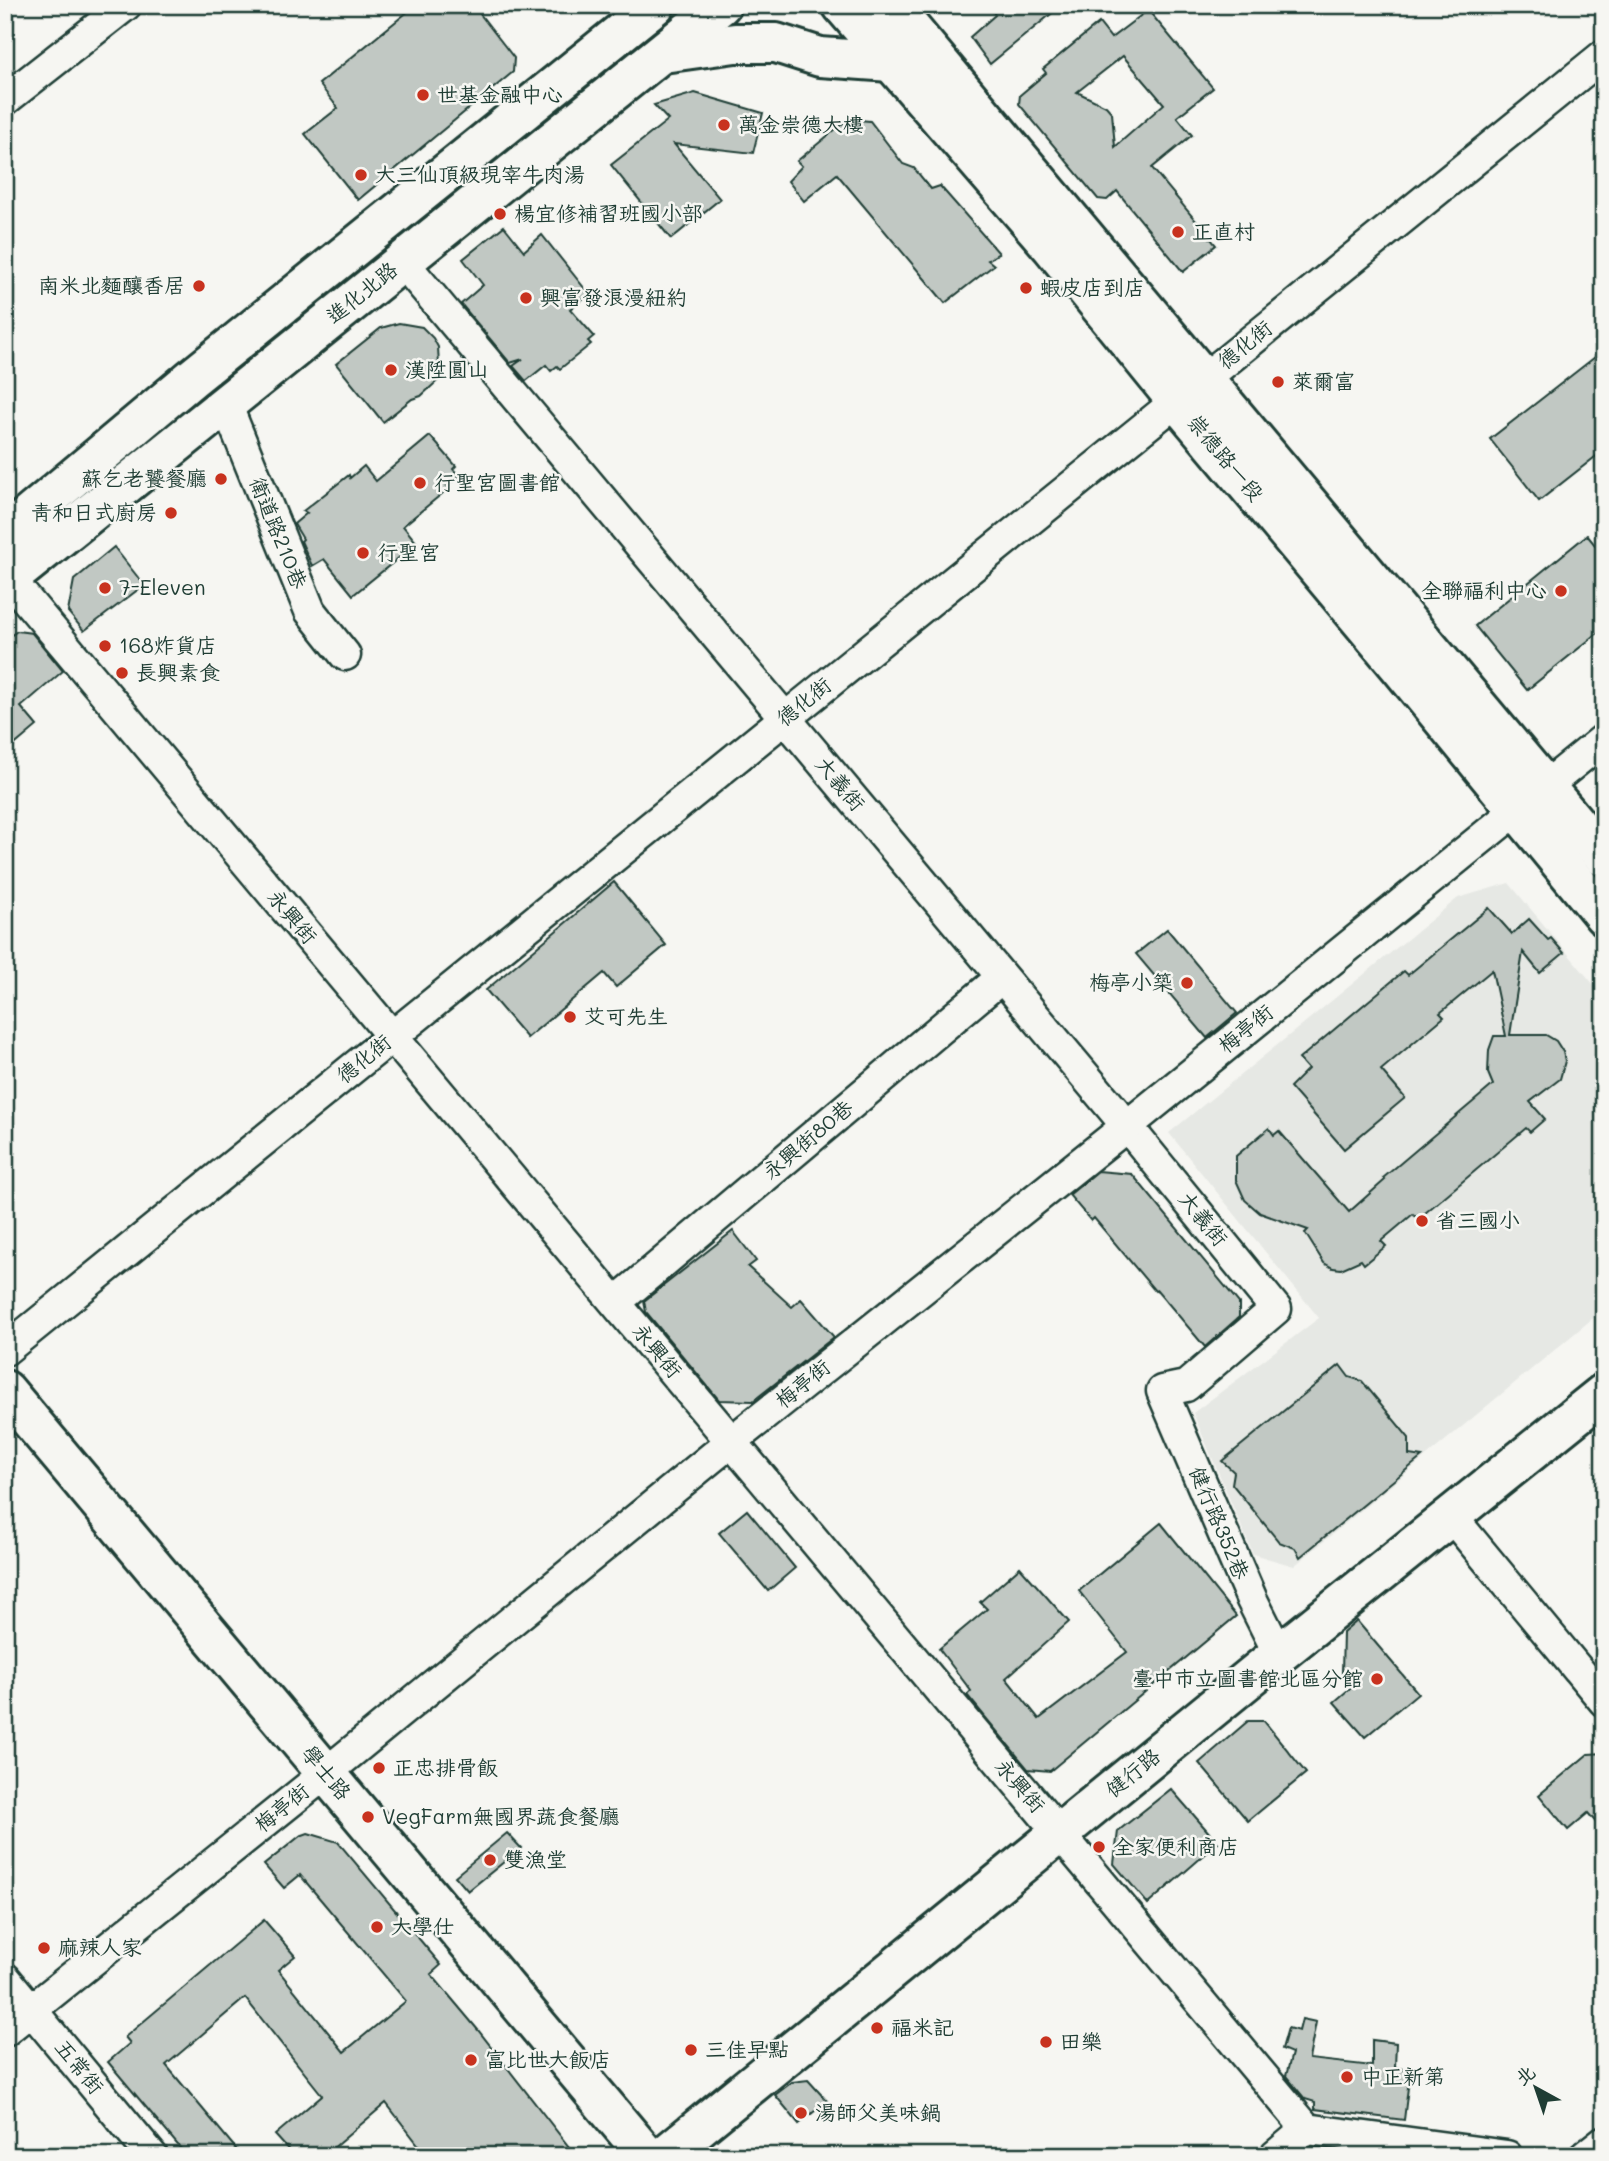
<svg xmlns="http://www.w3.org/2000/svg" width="1609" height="2161" viewBox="0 0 1609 2161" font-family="Mali,'LXGW WenKai TC',sans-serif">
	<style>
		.built { fill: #e6e8e4 }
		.green { fill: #d6dbd6; stroke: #7a8c85; stroke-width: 2 }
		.building { fill: #c1c8c3; stroke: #1f3d34; stroke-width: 2; fill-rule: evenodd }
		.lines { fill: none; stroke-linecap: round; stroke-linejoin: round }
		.street-casing { stroke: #1f3d34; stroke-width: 35 }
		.secondary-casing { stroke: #1f3d34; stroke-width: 44 }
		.street { stroke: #f6f6f2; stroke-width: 30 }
		.secondary { stroke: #f6f6f2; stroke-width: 38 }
		.poi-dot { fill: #c8321e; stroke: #f6f6f2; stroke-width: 2.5 }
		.labels { text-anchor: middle; stroke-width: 5; stroke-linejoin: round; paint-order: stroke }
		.poi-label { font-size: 21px; fill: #1f3d34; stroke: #f6f6f2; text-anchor: start }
		.street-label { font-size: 21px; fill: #1f3d34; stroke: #f6f6f2 }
	</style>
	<rect width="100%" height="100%" fill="#f6f6f2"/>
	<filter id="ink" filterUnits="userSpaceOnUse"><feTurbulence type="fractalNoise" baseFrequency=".0143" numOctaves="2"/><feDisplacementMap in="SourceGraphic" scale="14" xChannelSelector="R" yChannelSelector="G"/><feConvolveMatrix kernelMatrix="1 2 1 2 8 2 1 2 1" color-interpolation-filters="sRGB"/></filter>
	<g filter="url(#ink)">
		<polygon class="built" points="1509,883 1604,997 1604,1309 1294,1566 1253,1554 1193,1413 1319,1318 1169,1133 1458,898"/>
		<polygon class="green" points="1314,2147 1369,2156 1304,2156"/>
		<g class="building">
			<polygon points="416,5 473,5 514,58 513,72 358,200 305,134 338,108 319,84"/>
			<polygon points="989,5 1062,5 990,64 970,37 995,15"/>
			<path d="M1148,10L1213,88L1177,117L1192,135L1152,168L1216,245L1183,272L1117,191L1107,200L1098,199L1019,104L1020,95L1046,73L1043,69L1099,23L1111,38ZM1123,56L1164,104L1115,147L1112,113L1106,106L1077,92Z"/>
			<polygon points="695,93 763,113 753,153 674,144 720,199 671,239 611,165 668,120 654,105"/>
			<polygon points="848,119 870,121 903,164 914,168 931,189 940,186 999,253 988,260 994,265 945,303 837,174 804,201 788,181 802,166 797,161"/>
			<polygon points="504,226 524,251 542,235 589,294 570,309 594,336 588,341 591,344 560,369 557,366 551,371 546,365 526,381 513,366 523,359 510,363 461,304 483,285 463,259"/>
			<polygon points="399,323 422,327 433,338 438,347 439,366 445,374 421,396 412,399 383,422 336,364 381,328"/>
			<polygon points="1604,350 1604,450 1539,501 1490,439"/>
			<polygon points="430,436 456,466 453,469 459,476 447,486 449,488 403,526 417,543 353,595 324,559 312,566 301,541 303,539 294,524 307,513 303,511 349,475 350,478 364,466 376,481"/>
			<polygon points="1587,535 1604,556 1604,628 1527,690 1475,626"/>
			<polygon points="114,547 144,585 84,631 68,612 74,580"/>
			<polygon points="17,631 32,633 63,671 21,707 37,726 5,753 5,640"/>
			<polygon points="614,882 666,945 616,987 604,973 527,1038 486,990"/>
			<polygon points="1489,908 1512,934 1529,919 1548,940 1551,938 1564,953 1540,973 1523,952 1510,1035 1546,1035 1556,1041 1563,1052 1565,1061 1560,1079 1530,1102 1545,1119 1530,1132 1526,1128 1418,1219 1413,1214 1381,1241 1386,1246 1364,1264 1361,1260 1341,1269 1333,1268 1324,1263 1305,1233 1308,1230 1260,1213 1245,1200 1236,1180 1236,1156 1269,1128 1274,1135 1279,1131 1349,1212 1385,1180 1383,1178 1493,1085 1488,1073 1489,1050 1494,1036 1506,1036 1492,970 1440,1013 1444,1017 1381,1070 1405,1098 1344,1149 1290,1087 1308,1069 1299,1059 1404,971 1408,975"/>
			<polygon points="1167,929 1237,1013 1207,1038 1136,954"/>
			<polygon points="1098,1171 1132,1174 1239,1303 1239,1317 1205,1347 1157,1290 1155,1291 1094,1218 1091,1221 1069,1195"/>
			<polygon points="733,1231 756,1261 748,1267 792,1307 801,1299 834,1337 753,1401 719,1400 646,1312 644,1301"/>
			<polygon points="1340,1365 1349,1377 1362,1381 1409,1438 1409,1455 1422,1457 1300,1557 1295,1548 1279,1542 1232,1484 1234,1472 1222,1461"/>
			<polygon points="747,1510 795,1568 768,1591 719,1533"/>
			<polygon points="1161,1523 1236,1616 1050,1771 1028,1769 967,1695 971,1691 939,1649 987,1609 980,1602 1020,1567 1069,1622 1006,1678 1039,1719 1127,1652 1079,1591"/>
			<polygon points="1357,1621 1418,1693 1365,1737 1334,1702 1355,1684 1342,1673 1343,1633"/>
			<polygon points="1248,1721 1264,1721 1306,1773 1248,1821 1199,1763"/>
			<polygon points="1604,1753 1604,1832 1588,1813 1568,1830 1539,1795 1588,1754"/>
			<polygon points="1171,1789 1218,1843 1148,1904 1114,1864 1118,1831"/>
			<polygon points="308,1833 338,1842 441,1965 431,1974 478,2030 576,2156 427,2156 386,2103 324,2156 294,2156 275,2135 322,2095 245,1998 166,2065 242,2156 187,2156 108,2062 130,2043 125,2037 264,1920 295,1956 278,1970 344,2052 406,2001 300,1875 284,1888 264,1865 300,1836"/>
			<polygon points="507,1833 521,1848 468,1891 455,1876"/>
			<polygon points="1302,2019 1316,2022 1309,2059 1372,2066 1372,2040 1396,2043 1395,2067 1410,2071 1404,2120 1315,2109 1315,2102 1305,2099 1286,2076 1292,2053 1282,2049 1288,2028 1299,2031"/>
			<polygon points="808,2080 827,2101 799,2124 775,2095 792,2082"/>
		</g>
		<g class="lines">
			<defs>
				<g id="street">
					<polyline points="5,100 126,5"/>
					<polyline points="402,261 1127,1126 1276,1309 1186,1386 1162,1391 1252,1600 1279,1654"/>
					<polyline points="226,404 310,611 345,655"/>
					<polyline points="5,574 1307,2129"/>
					<polyline points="616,1302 1001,978"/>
					<polyline points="5,1350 1604,55"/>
					<polyline points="1451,1516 1604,1701"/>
					<polyline points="5,1978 152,2156"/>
					<polyline points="5,2031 326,1773 732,1441 1127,1126 1604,739"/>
					<polyline points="1275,2156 1307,2129 1507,2156"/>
					<polyline points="1585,2156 1604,2141"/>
				</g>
				<g id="secondary">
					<polyline points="842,5 1051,246 1176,400 1399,666 1604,916"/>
					<polyline points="891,5 1604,857"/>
					<polyline points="663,53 735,43 776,43 820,57 891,62"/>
					<polyline points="5,535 192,378 655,5"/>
					<polyline points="5,582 721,5"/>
					<polyline points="5,1390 647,2156"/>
					<polyline points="664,2156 1279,1654 1604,1393"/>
				</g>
			</defs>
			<use href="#street" class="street-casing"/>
			<use href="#secondary" class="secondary-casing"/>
			<use href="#street" class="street"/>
			<use href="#secondary" class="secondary"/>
		</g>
	</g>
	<g class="poi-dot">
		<circle cx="423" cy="95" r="7"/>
		<circle cx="724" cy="125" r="7"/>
		<circle cx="361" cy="175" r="7"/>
		<circle cx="500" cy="214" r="7"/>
		<circle cx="1178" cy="232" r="7"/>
		<circle cx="199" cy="286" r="7"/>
		<circle cx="1026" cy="288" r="7"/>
		<circle cx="526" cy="298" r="7"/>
		<circle cx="391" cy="370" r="7"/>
		<circle cx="1278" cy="382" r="7"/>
		<circle cx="221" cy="479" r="7"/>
		<circle cx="420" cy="483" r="7"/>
		<circle cx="171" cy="513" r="7"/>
		<circle cx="363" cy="553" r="7"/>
		<circle cx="105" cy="588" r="7"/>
		<circle cx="1561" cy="591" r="7"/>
		<circle cx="105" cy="646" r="7"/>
		<circle cx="122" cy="673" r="7"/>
		<circle cx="1187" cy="983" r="7"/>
		<circle cx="570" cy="1017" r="7"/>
		<circle cx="1422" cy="1221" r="7"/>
		<circle cx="1377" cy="1679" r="7"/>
		<circle cx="379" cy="1768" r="7"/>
		<circle cx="368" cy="1817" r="7"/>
		<circle cx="1099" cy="1847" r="7"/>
		<circle cx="490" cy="1860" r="7"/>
		<circle cx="377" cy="1927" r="7"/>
		<circle cx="44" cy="1948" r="7"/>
		<circle cx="877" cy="2028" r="7"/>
		<circle cx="1046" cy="2042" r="7"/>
		<circle cx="691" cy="2050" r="7"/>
		<circle cx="471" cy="2060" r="7"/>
		<circle cx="1347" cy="2077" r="7"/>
		<circle cx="801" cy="2113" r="7"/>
	</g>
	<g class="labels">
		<g class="poi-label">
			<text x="437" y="102">世基金融中心</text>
			<text x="738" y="132">萬金崇德大樓</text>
			<text x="375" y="182">大三仙頂級現宰牛肉湯</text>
			<text x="514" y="221">楊宜修補習班國小部</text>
			<text x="1192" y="239">正直村</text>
			<text x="185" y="293" text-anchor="end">南米北麵釀香居</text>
			<text x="1040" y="295">蝦皮店到店</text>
			<text x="540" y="305">興富發浪漫紐約</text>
			<text x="405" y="377">漢陞圓山</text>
			<text x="1292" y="389">萊爾富</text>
			<text x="207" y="486" text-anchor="end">蘇乞老饕餐廳</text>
			<text x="434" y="490">行聖宮圖書館</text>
			<text x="157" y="520" text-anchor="end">青和日式廚房</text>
			<text x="377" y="560">行聖宮</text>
			<text x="119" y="595">7-Eleven</text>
			<text x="1547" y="598" text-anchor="end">全聯福利中心</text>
			<text x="119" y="653">168炸貨店</text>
			<text x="136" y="680">長興素食</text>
			<text x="1173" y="990" text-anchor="end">梅亭小築</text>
			<text x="584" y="1024">艾可先生</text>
			<text x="1436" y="1228">省三國小</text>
			<text x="1363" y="1686" text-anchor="end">臺中市立圖書館北區分館</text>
			<text x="393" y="1775">正忠排骨飯</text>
			<text x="382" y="1824">VegFarm無國界蔬食餐廳</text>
			<text x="1113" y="1854">全家便利商店</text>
			<text x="504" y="1867">雙漁堂</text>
			<text x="391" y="1934">大學仕</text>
			<text x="58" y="1955">麻辣人家</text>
			<text x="891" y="2035">福米記</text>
			<text x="1060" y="2049">田樂</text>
			<text x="705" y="2057">三佳早點</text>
			<text x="485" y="2067">富比世大飯店</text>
			<text x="1361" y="2084">中正新第</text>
			<text x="815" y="2120">湯師父美味鍋</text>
		</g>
		<g class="street-label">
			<text transform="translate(362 293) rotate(-39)" y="7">進化北路</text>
			<text transform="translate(1245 345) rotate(-39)" y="7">德化街</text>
			<text transform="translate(1225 458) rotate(50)" y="7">崇德路一段</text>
			<text transform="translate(278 533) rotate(68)" y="7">衛道路210巷</text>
			<text transform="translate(804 702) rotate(-39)" y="7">德化街</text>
			<text transform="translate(840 784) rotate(50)" y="7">大義街</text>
			<text transform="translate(292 917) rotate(50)" y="7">永興街</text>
			<text transform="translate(1246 1029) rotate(-39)" y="7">梅亭街</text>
			<text transform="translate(364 1059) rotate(-39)" y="7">德化街</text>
			<text transform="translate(808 1140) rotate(-40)" y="7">永興街80巷</text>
			<text transform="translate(1203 1219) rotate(51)" y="7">大義街</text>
			<text transform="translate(657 1351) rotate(50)" y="7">永興街</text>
			<text transform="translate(803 1384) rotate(-39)" y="7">梅亭街</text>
			<text transform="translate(1219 1523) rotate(67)" y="7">健行路352巷</text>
			<text transform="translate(326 1773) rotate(50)" y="7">學士路</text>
			<text transform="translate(1133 1773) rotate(-39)" y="7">健行路</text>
			<text transform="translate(1020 1786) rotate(49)" y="7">永興街</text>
			<text transform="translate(282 1808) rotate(-39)" y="7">梅亭街</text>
			<text transform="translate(79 2067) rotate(51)" y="7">五常街</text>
		</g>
	</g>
	<rect width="1609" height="2161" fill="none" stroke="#f6f6f2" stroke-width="28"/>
	<rect x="14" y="14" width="1581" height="2133" fill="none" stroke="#1f3d34" stroke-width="2.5" filter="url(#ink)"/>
	<g transform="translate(1536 2088) rotate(320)" stroke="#f6f6f2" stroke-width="5" paint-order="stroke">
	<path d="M0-5L12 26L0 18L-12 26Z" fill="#1f3d34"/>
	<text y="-10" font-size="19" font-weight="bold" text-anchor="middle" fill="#1f3d34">北</text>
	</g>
</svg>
